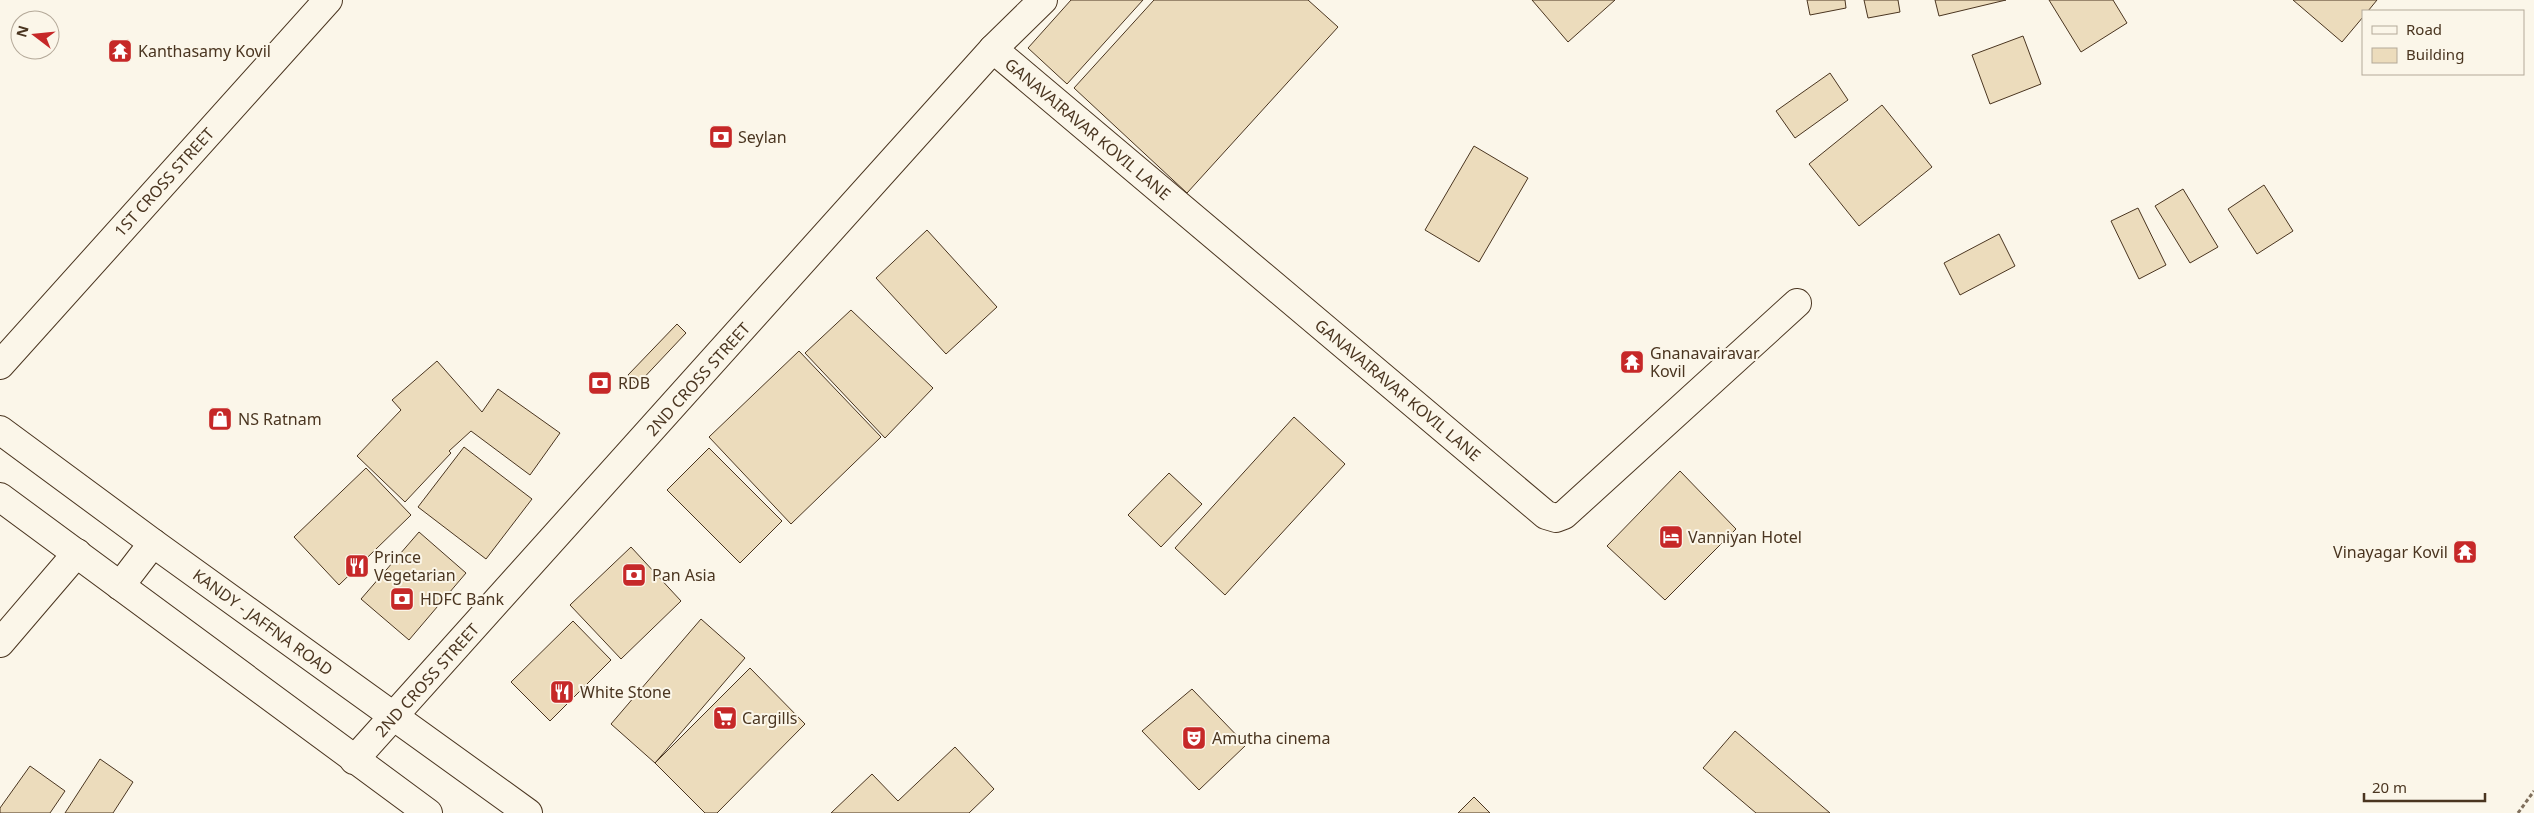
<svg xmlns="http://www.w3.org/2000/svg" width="2534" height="813" viewBox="0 0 2534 813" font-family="'Noto Sans',sans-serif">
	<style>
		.building { fill: #ecdcbc; stroke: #4a3520 }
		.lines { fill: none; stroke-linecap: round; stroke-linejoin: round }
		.minor-casing { stroke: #4a3520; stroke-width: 30 }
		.highway-casing { stroke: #4a3520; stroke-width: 30 }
		.path { stroke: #7f6f5c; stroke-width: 3; stroke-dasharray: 4 2.5; stroke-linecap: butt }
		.minor { stroke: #fbf6e9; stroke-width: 28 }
		.highway { stroke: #fbf6e9; stroke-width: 28 }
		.labels { text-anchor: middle; stroke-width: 4; stroke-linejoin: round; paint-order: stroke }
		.poi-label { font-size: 16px; fill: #4a3520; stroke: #fbf6e9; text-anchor: start }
		.street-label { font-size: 16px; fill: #4a3520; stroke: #fbf6e9 }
	</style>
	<rect width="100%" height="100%" fill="#fbf6e9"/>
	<g class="building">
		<polygon points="1071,0 1143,0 1067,84 1028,48"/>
		<polygon points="1154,0 1308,0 1338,27 1187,193 1074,88"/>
		<polygon points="1532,0 1615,0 1568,42"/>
		<polygon points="1807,0 1845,0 1846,8 1810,15"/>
		<polygon points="1864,0 1898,0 1900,12 1868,18"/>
		<polygon points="1935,0 2006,0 1939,16"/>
		<polygon points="2049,0 2113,0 2127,23 2081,52"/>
		<polygon points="2293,0 2377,0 2368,11 2363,11 2363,17 2342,42"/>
		<polygon points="2023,36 2041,84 1990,104 1972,55"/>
		<polygon points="1830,73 1848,100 1795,138 1776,111"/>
		<polygon points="1882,105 1932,167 1859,226 1809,164"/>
		<polygon points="1474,146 1528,178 1479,262 1425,230"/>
		<polygon points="2264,185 2293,231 2257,254 2228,209"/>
		<polygon points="2183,189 2218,247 2190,263 2155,206"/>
		<polygon points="2138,208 2166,265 2139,279 2111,221"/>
		<polygon points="927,230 997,307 946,354 876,278"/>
		<polygon points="1999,234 2015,266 1960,295 1944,263"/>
		<polygon points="851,310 933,388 885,438 805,353"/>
		<polygon points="677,324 686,333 637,385 628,375"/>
		<polygon points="799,351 881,437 791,524 709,437"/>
		<polygon points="437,361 482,412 498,389 560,433 530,475 471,431 449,451 451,453 405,502 357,456 401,410 392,400"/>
		<polygon points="1294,417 1345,464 1225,595 1175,548"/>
		<polygon points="464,447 532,499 486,559 418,507"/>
		<polygon points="709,448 782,521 740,563 667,490"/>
		<polygon points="366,468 411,515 339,585 294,537"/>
		<polygon points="1680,471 1736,529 1665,600 1607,546"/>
		<polygon points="1169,473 1202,504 1161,547 1128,515"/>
		<polygon points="419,532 466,573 409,640 361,599"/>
		<polygon points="631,547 681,601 621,659 570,605"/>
		<polygon points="701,619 745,658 655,763 611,724"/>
		<polygon points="573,621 611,660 550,721 511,682"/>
		<polygon points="750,668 805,724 717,813 705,813 655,763"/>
		<polygon points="1192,689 1246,745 1199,790 1142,731"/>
		<polygon points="1735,731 1830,813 1756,813 1703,768"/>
		<polygon points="955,747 994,789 969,813 831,813 872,774 898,801"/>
		<polygon points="100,759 133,782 113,813 65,813"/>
		<polygon points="30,766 65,791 50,813 0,813 0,808"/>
		<polygon points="1474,797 1490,813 1458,813"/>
	</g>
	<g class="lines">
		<defs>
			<g id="minor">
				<polyline points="993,49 1546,515 1556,518 1564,515 1797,303"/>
				<polyline points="0,365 328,0"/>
				<polyline points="0,643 77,553"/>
				<polyline points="354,760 993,49 1043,0"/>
			</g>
			<g id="highway">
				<polyline points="0,430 153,543 528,813"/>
				<polyline points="0,497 428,813"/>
				<polyline points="120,586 153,543"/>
			</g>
		</defs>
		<use href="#minor" class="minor-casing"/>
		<use href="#highway" class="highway-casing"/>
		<polyline class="path" points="2518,813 2534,791"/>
		<use href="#minor" class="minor"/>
		<use href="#highway" class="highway"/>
	</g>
	<defs>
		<symbol id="temple-square" viewBox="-11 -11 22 22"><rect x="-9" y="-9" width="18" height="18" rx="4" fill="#c62828" stroke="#fbf6e9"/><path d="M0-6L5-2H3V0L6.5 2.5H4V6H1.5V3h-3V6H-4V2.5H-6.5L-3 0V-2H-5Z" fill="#fff"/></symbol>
		<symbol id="bank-square" viewBox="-11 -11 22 22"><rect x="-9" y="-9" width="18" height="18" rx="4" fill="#c62828" stroke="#fbf6e9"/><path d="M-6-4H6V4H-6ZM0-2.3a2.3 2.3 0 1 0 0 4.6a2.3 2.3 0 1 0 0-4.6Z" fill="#fff"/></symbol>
		<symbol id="shop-square" viewBox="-11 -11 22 22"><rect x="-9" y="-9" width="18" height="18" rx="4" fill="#c62828" stroke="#fbf6e9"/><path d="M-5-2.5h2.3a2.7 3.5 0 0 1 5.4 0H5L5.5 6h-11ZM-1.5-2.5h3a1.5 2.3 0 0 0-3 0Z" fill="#fff"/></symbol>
		<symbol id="hotel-square" viewBox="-11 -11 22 22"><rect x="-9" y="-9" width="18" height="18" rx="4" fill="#c62828" stroke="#fbf6e9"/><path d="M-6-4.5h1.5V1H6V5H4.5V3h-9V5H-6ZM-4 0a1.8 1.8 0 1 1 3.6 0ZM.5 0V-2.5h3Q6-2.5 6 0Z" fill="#fff"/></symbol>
		<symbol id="restaurant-square" viewBox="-11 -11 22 22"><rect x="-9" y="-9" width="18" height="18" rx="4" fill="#c62828" stroke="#fbf6e9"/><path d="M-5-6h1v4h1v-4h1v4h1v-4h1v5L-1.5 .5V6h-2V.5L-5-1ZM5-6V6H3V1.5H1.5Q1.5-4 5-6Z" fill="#fff"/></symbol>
		<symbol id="supermarket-square" viewBox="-11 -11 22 22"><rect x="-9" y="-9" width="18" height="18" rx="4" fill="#c62828" stroke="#fbf6e9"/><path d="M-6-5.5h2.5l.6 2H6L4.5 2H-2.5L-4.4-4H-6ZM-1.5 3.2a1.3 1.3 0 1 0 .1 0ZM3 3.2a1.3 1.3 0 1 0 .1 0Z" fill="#fff"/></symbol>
		<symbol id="theatre-square" viewBox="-11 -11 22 22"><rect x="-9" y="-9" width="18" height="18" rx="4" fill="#c62828" stroke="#fbf6e9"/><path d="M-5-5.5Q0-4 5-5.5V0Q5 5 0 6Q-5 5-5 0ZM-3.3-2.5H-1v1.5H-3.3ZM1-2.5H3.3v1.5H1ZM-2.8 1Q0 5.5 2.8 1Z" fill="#fff"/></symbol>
	</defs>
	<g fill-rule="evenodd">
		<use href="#temple-square" x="106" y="37" width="28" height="28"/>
		<use href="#bank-square" x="707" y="123" width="28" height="28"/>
		<use href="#temple-square" x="1618" y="348" width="28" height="28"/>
		<use href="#bank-square" x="586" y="369" width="28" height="28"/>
		<use href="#shop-square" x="206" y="405" width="28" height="28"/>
		<use href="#hotel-square" x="1657" y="523" width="28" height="28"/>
		<use href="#temple-square" x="2451" y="538" width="28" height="28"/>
		<use href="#restaurant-square" x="343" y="552" width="28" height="28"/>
		<use href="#bank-square" x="620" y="561" width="28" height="28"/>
		<use href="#bank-square" x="388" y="585" width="28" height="28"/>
		<use href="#restaurant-square" x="548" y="678" width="28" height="28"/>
		<use href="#supermarket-square" x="711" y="704" width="28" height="28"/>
		<use href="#theatre-square" x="1180" y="724" width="28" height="28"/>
	</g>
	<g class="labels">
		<g class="poi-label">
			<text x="138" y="57">Kanthasamy Kovil</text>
			<text x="738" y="143">Seylan</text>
			<text x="1650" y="359">Gnanavairavar<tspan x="1650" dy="18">Kovil</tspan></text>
			<text x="618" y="389">RDB</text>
			<text x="238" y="425">NS Ratnam</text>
			<text x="1688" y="543">Vanniyan Hotel</text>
			<text x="2448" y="558" text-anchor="end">Vinayagar Kovil</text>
			<text x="374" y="563">Prince<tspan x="374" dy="18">Vegetarian</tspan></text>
			<text x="652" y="581">Pan Asia</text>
			<text x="420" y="605">HDFC Bank</text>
			<text x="580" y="698">White Stone</text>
			<text x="742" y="724">Cargills</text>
			<text x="1212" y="744">Amutha cinema</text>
		</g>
		<g class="street-label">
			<text transform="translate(1088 129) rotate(40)" y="6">GANAVAIRAVAR KOVIL LANE</text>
			<text transform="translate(164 182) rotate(-48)" y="6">1ST CROSS STREET</text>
			<text transform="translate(698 379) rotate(-48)" y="6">2ND CROSS STREET</text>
			<text transform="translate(1398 390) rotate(40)" y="6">GANAVAIRAVAR KOVIL LANE</text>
			<text transform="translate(263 622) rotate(36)" y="6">KANDY - JAFFNA ROAD</text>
			<text transform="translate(427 680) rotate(-48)" y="6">2ND CROSS STREET</text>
		</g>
	</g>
	<rect x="2362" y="10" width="162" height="65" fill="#fbf6e9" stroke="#b4a999"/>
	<rect x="2372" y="26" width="25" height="8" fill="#fbf6e9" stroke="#b4a999"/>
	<text x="2406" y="35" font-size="15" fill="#4a3520">Road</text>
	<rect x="2372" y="48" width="25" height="15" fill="#ecdcbc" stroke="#b4a999"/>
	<text x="2406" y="60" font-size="15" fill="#4a3520">Building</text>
	<g transform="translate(35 35) rotate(286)"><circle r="24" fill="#fbf6e9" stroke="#b4a999"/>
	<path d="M0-4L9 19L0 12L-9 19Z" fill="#c62828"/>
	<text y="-8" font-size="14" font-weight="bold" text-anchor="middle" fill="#4a3520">N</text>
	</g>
	<path d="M2364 793v8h121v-8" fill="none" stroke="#4a3520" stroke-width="2.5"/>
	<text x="2372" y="793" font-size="15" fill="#4a3520" stroke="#fbf6e9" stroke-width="4" paint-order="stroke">20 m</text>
</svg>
